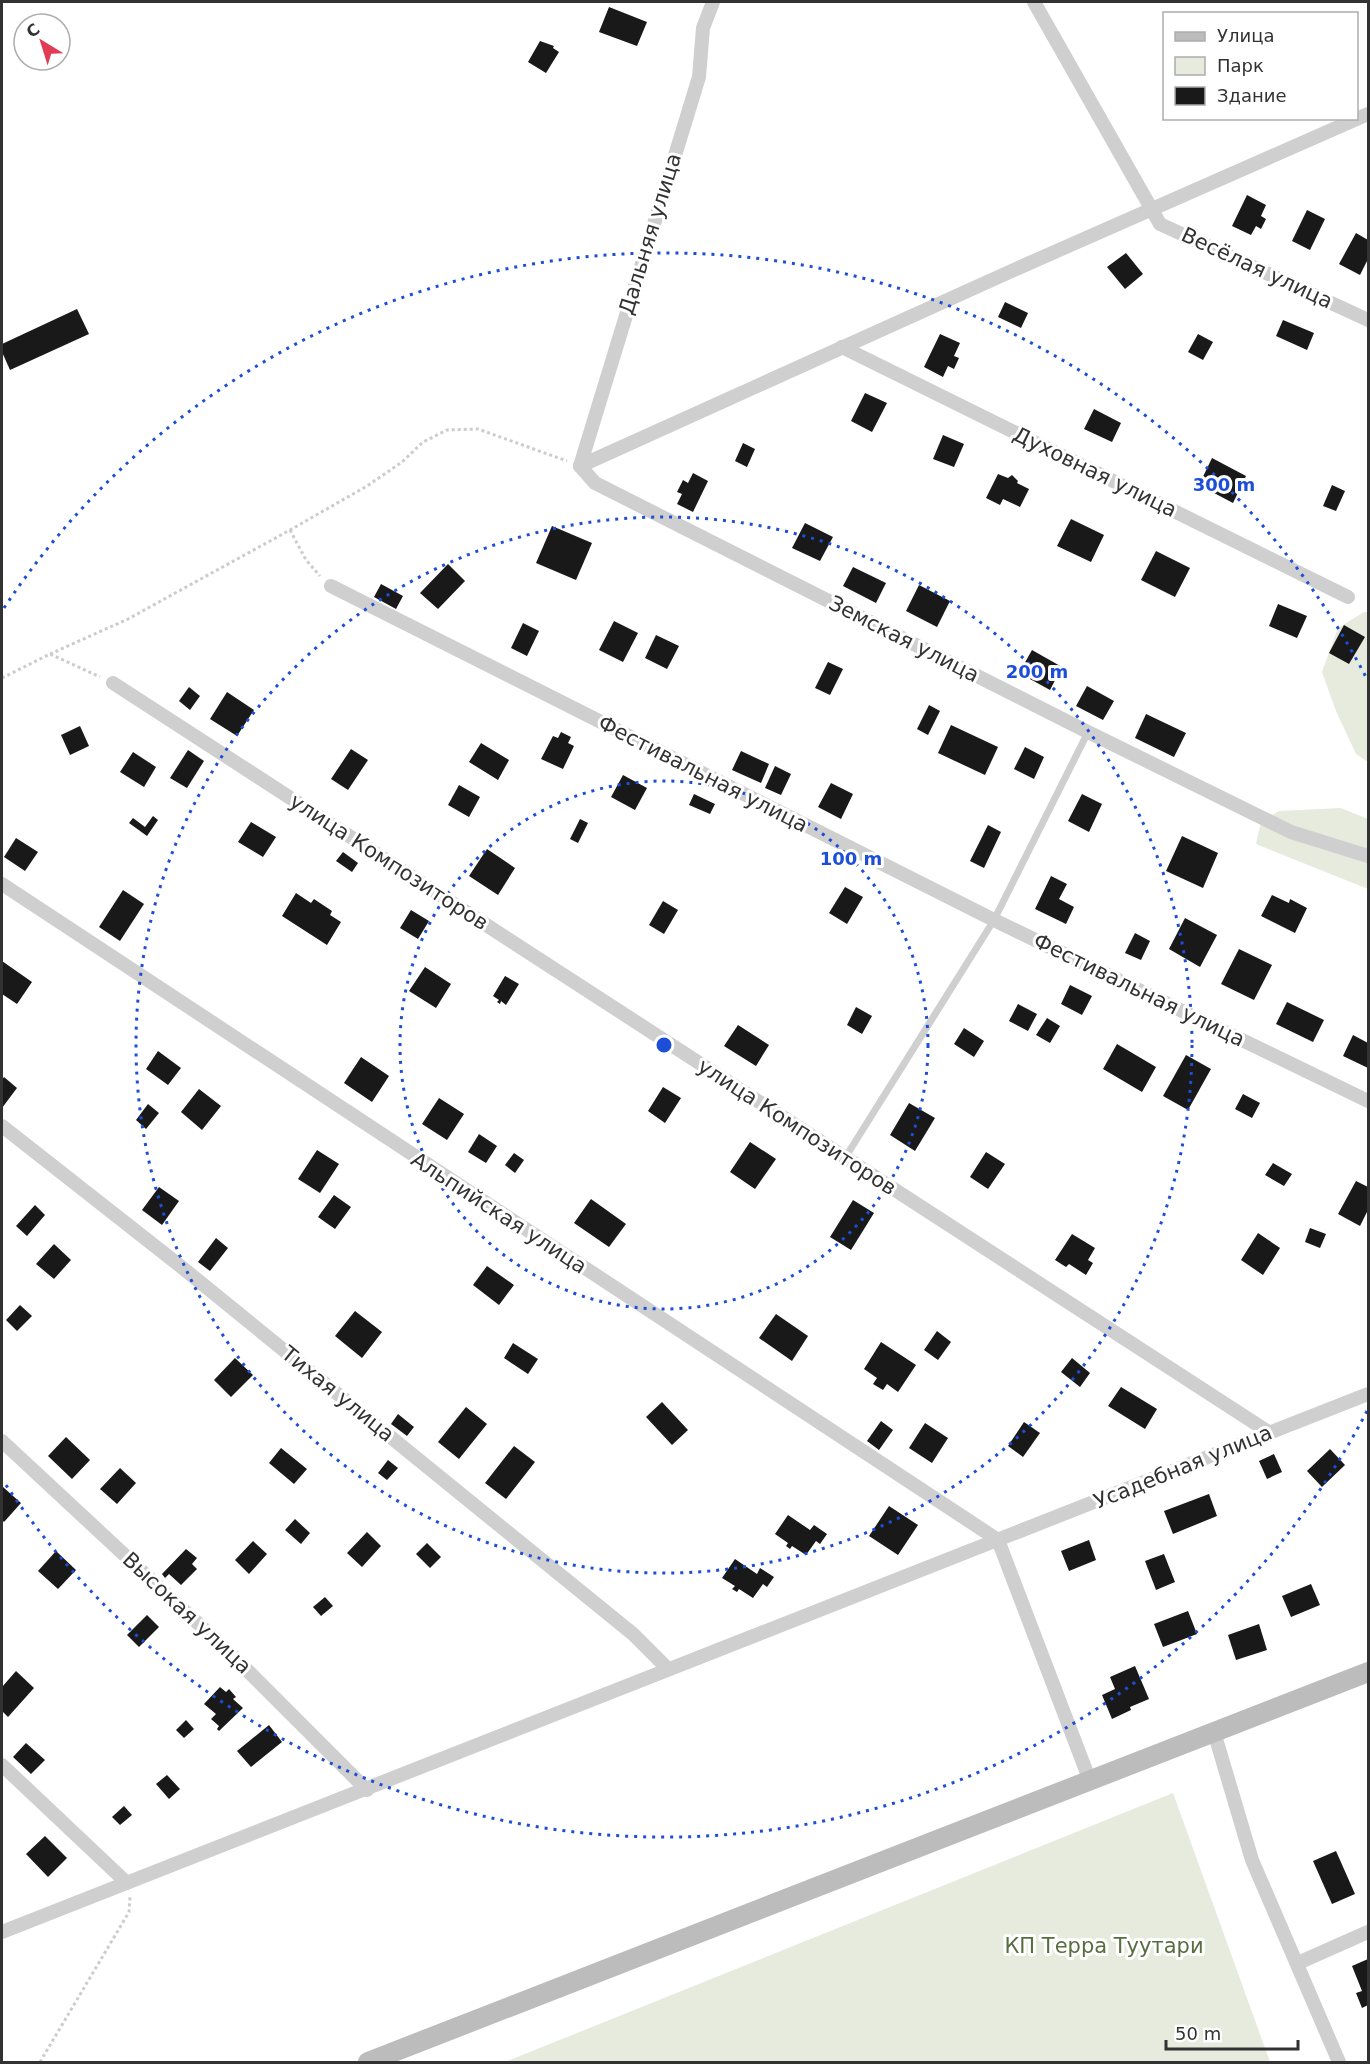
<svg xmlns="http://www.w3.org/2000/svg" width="1370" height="2064" viewBox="0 0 1370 2064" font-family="'DejaVu Sans',sans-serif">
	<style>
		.green { fill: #e6ebde }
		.building { fill: #191919 }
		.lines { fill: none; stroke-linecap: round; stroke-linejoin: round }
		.path { stroke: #ccc; stroke-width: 3; stroke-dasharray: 3 3; stroke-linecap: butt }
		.lane { stroke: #cfcfcf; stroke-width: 7 }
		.street { stroke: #cfcfcf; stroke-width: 14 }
		.secondary { stroke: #bcbcbc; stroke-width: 20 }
		.ring { fill: none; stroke: #1d4ed8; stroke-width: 3; stroke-dasharray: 3 6 }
		.labels { text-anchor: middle; stroke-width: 6; stroke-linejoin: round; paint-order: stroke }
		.street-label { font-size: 21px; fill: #323232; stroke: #fff }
		.park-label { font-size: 21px; fill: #596e40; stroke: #fff }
		.centre { fill: #1d4ed8; stroke: #fff; stroke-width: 3 }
		.ring-label { font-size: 18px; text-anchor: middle; font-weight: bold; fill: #1d4ed8; stroke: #fff; stroke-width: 6; stroke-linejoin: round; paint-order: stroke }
	</style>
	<rect width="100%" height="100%" fill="#fff"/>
	<g class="green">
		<polygon points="1364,612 1368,612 1368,762 1356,754 1336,711 1322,672 1338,628"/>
		<polygon points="1341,808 1368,819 1368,889 1256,844 1261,822 1279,811"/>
		<polygon points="1173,1793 1270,2062 505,2062"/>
	</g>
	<g class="building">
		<polygon points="609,7 647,22 637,46 599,32"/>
		<polygon points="540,41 554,46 553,48 559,52 546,73 528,62"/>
		<polygon points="1247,195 1266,205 1261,216 1266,219 1261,229 1256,226 1251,235 1232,226"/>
		<polygon points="1307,210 1325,219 1310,250 1292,241"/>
		<polygon points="1356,233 1368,240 1368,259 1360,275 1339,264"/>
		<polygon points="1126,253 1143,274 1125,289 1107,267"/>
		<polygon points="1005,302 1028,313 1021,328 998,317"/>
		<polygon points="77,309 89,334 10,370 2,352 2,344"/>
		<polygon points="1283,320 1314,333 1307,350 1276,336"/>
		<polygon points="940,334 960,343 954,356 959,358 954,369 948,366 943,377 924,367"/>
		<polygon points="1198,334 1213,342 1203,360 1188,352"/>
		<polygon points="865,393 887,403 872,432 851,421"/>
		<polygon points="1094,409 1121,423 1112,442 1084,429"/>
		<polygon points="943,435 964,444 954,467 933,459"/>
		<polygon points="743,443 755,449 747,467 735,461"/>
		<polygon points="1212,458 1246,476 1233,503 1199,485"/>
		<polygon points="693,473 708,481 693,512 677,504 682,494 677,492 683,480 688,483"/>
		<polygon points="998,474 1008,478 1012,475 1018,481 1017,483 1029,489 1020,507 1003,499 1000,505 986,498"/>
		<polygon points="1332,485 1345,491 1336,511 1323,506"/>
		<polygon points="1071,519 1104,535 1091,562 1057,546"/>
		<polygon points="805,523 833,537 820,561 792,548"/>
		<polygon points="552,526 592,543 576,580 536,563"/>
		<polygon points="1156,551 1190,568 1175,597 1141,580"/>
		<polygon points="448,564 465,581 438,609 420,593"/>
		<polygon points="853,567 886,583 876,603 843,586"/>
		<polygon points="381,584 403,596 396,609 374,597"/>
		<polygon points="919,585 950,601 937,627 906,611"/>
		<polygon points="1278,604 1307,616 1297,638 1269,626"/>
		<polygon points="614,621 638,633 623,662 599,650"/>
		<polygon points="523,623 539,631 527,656 511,648"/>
		<polygon points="1344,625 1365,637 1349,664 1329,653"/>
		<polygon points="656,635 679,646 667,669 645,658"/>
		<polygon points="1032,650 1062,667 1050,690 1019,673"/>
		<polygon points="828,662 843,669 830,695 815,688"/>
		<polygon points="1087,686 1114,701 1103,720 1076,706"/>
		<polygon points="189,687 200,696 190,710 179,701"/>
		<polygon points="227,692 254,710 237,736 210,719"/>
		<polygon points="929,705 940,711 928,735 917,729"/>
		<polygon points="1146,714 1186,733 1174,757 1135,738"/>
		<polygon points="951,725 998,747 985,775 938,753"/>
		<polygon points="80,726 89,746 70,755 61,735"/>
		<polygon points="561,732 571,737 568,743 574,746 563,769 541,759 553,736 558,738"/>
		<polygon points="481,743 509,760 498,780 469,762"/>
		<polygon points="1025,747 1044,757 1034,779 1014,769"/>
		<polygon points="351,749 368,760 348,790 331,779"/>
		<polygon points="188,750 204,761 187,788 170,778"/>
		<polygon points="741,751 769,764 761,783 732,770"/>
		<polygon points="133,752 156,767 144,787 120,772"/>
		<polygon points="775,766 791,774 781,795 765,788"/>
		<polygon points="623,775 647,788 635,810 611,797"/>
		<polygon points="831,783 853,794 841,819 818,807"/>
		<polygon points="459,785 480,797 469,817 448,805"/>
		<polygon points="694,794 715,804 710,814 689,805"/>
		<polygon points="1082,794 1102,804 1089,832 1068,821"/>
		<polygon points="153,816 158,820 147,836 129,823 133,818 145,827"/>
		<polygon points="580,819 588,823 578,843 570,839"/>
		<polygon points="251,822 276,837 263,857 238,842"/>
		<polygon points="988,825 1001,832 984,868 970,861"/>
		<polygon points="1182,836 1218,853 1203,888 1166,871"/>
		<polygon points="16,838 38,852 25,871 4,857"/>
		<polygon points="487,849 515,868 498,895 469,876"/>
		<polygon points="343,852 358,863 352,872 336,861"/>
		<polygon points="1051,876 1067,884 1059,899 1074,907 1066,924 1035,909"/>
		<polygon points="845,887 863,897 847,924 829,913"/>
		<polygon points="123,890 144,904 120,941 99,927"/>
		<polygon points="296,893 311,903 314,899 332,911 330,915 341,922 327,945 282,916"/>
		<polygon points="1272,895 1289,903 1290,899 1307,908 1295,933 1261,916"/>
		<polygon points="663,901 678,910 664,934 649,925"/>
		<polygon points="411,910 429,921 418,939 400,928"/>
		<polygon points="1185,918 1217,935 1200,967 1169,949"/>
		<polygon points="1135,933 1150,941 1141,960 1125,953"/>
		<polygon points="1239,949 1272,965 1254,1000 1221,984"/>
		<polygon points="2,961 32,982 17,1004 2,994"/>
		<polygon points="425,967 451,984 436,1008 409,991"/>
		<polygon points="505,976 519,984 506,1005 501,1001 500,1004 497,1002 499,1000 493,996"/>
		<polygon points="1070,985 1092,996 1082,1015 1061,1004"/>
		<polygon points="1287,1002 1324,1020 1313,1042 1276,1024"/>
		<polygon points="1018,1004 1037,1014 1028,1031 1009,1021"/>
		<polygon points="856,1007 872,1016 862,1034 847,1025"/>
		<polygon points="1047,1018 1060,1026 1050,1043 1036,1035"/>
		<polygon points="738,1025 769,1045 756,1066 724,1046"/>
		<polygon points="964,1028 984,1041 974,1057 954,1044"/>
		<polygon points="1353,1035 1368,1043 1368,1068 1343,1056"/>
		<polygon points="1117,1044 1156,1067 1142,1092 1103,1069"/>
		<polygon points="158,1051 181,1068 168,1085 146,1069"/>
		<polygon points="1186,1055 1211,1069 1188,1110 1163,1096"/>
		<polygon points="361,1057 389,1076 372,1102 344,1083"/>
		<polygon points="4,1077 17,1088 2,1108 2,1080"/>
		<polygon points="663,1087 681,1098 665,1123 648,1111"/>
		<polygon points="199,1089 221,1106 202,1130 181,1112"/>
		<polygon points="1243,1094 1260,1103 1252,1118 1235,1109"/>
		<polygon points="439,1098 464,1114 447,1140 422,1124"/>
		<polygon points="909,1103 935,1118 915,1151 890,1135"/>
		<polygon points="148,1104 159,1113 146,1129 136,1120"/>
		<polygon points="479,1134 497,1146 486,1163 468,1152"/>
		<polygon points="750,1142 776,1159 755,1189 730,1172"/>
		<polygon points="317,1150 339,1164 320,1193 298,1179"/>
		<polygon points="986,1152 1005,1164 988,1189 970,1177"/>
		<polygon points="514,1153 524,1160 515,1173 505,1165"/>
		<polygon points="1273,1163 1292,1174 1284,1186 1265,1175"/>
		<polygon points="1356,1181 1368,1187 1368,1210 1360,1226 1338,1214"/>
		<polygon points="159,1187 179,1201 162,1225 142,1210"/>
		<polygon points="334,1195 351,1207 335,1229 318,1217"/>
		<polygon points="591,1199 626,1224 609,1247 574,1223"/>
		<polygon points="853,1200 874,1213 851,1250 830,1237"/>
		<polygon points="35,1205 45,1215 27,1236 16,1226"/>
		<polygon points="1310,1228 1326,1234 1320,1248 1305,1242"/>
		<polygon points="1258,1233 1280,1248 1263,1275 1241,1260"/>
		<polygon points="1072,1234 1095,1248 1088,1260 1093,1263 1086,1275 1069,1264 1066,1267 1055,1260"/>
		<polygon points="216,1238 228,1248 210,1271 198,1262"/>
		<polygon points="54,1244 71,1260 54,1279 36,1264"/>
		<polygon points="487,1266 514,1285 499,1305 473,1285"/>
		<polygon points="20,1305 32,1316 17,1331 6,1320"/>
		<polygon points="355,1311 382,1332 362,1358 335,1336"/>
		<polygon points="776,1314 808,1336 792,1361 759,1338"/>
		<polygon points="937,1331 951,1342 938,1360 924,1350"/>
		<polygon points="881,1342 916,1365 898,1392 887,1384 883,1390 873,1384 877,1378 864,1369"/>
		<polygon points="513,1343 538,1359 528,1374 504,1358"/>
		<polygon points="235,1358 253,1375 231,1397 214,1380"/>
		<polygon points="1072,1358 1090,1373 1080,1387 1061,1372"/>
		<polygon points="1121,1387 1157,1409 1145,1429 1108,1406"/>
		<polygon points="662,1402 688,1430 672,1445 646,1417"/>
		<polygon points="466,1407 487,1424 459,1459 438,1442"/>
		<polygon points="398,1414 414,1427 407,1436 391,1424"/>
		<polygon points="881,1421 893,1430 879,1450 867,1441"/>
		<polygon points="1024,1422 1040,1433 1023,1457 1008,1446"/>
		<polygon points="925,1423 948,1438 932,1463 909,1448"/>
		<polygon points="66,1437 90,1460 72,1479 48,1456"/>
		<polygon points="514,1446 535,1462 506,1499 485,1483"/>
		<polygon points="281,1448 307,1469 294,1484 269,1463"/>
		<polygon points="1330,1449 1345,1465 1322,1487 1307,1471"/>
		<polygon points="1274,1454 1282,1472 1267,1479 1259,1461"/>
		<polygon points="388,1460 398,1468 387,1480 378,1473"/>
		<polygon points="120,1468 136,1483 117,1504 100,1489"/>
		<polygon points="3,1487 21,1503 4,1522 2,1520 2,1489"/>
		<polygon points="1209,1494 1217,1516 1173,1534 1164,1511"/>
		<polygon points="889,1506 918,1525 898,1555 869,1536"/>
		<polygon points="788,1515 810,1530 814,1525 827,1534 820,1544 816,1541 806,1555 792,1546 790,1549 786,1546 788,1543 775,1534"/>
		<polygon points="295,1519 310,1533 301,1544 285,1530"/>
		<polygon points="367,1532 381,1546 362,1567 347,1553"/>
		<polygon points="1089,1540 1096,1560 1069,1571 1061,1551"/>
		<polygon points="253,1541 267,1554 249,1574 235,1560"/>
		<polygon points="427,1543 441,1557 430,1568 416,1554"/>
		<polygon points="186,1549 197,1558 192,1564 197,1569 181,1585 169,1574 165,1578 162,1574"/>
		<polygon points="56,1551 76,1570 58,1589 38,1571"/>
		<polygon points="1164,1554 1175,1582 1156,1590 1145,1561"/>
		<polygon points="735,1559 757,1574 760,1568 774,1577 767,1587 763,1584 753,1598 739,1589 737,1592 732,1589 735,1586 722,1578"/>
		<polygon points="1311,1584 1320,1605 1291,1617 1282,1596"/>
		<polygon points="325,1597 333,1606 321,1616 313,1607"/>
		<polygon points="1188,1611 1197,1634 1163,1647 1154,1624"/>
		<polygon points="147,1615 159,1627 139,1647 127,1635"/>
		<polygon points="1259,1624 1267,1650 1236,1660 1228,1635"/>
		<polygon points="1135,1666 1149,1699 1130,1707 1131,1710 1112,1719 1102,1695 1115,1689 1110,1677"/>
		<polygon points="16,1671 34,1688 8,1717 2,1711 2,1687"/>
		<polygon points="220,1687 226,1692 229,1689 236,1697 233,1699 243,1708 219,1731 217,1729 219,1726 211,1719 216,1714 204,1704"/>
		<polygon points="186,1720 194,1729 184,1738 176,1730"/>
		<polygon points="269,1725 282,1742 251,1767 237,1751"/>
		<polygon points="26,1743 45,1760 31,1774 13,1757"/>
		<polygon points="167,1775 180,1789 169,1799 156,1784"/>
		<polygon points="124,1806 132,1815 120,1825 112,1817"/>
		<polygon points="45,1836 67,1858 48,1877 26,1854"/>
		<polygon points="1336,1851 1355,1894 1332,1904 1313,1861"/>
		<polygon points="1368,1959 1368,2005 1362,2008 1356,1993 1362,1991 1352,1966"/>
	</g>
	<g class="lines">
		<g class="path">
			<polyline points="290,530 306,560 320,576"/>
			<polyline points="50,654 128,619 290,530 367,486 402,462 423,442 447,430 478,429 567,461"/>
			<polyline points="2,678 50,654 100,677"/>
			<polyline points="40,2062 129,1912 130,1897"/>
		</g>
		<polyline class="lane" points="845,1158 994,920 1088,732"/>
		<g class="street">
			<polyline points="1034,2 1160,224 1368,320"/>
			<polyline points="842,347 1348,597"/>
			<polyline points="580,466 595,483 1088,732 1291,832 1368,856"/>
			<polyline points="580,466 1025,265 1368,114"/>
			<polyline points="580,466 699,77 703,28 713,2"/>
			<polyline points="331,586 994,920 1368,1101"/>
			<polyline points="113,683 1270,1433"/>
			<polyline points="2,884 998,1540"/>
			<polyline points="2,1126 179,1265 633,1634 668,1669"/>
			<polyline points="2,1441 232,1655 367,1790"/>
			<polyline points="998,1540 1090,1781"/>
			<polyline points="1214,1732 1252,1860 1339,2062"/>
			<polyline points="2,1765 127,1883"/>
			<polyline points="2,1932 1368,1394"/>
			<polyline points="1298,1963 1368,1932"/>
		</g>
		<polyline class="secondary" points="368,2062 1368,1672"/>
	</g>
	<g class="ring">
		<circle cx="664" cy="1045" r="264"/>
		<circle cx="664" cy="1045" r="528"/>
		<path d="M1367 1411A792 792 0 0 1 4 1482M4 608A792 792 0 0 1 1367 679"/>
	</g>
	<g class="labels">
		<g class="street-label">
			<text transform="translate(650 234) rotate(-73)" y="7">Дальняя улица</text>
			<text transform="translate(1257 268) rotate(25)" y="7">Весёлая улица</text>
			<text transform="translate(1095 472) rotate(26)" y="7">Духовная улица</text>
			<text transform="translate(904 639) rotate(27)" y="7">Земская улица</text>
			<text transform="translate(703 774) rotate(27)" y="7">Фестивальная улица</text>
			<text transform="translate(389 862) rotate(33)" y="7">улица Композиторов</text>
			<text transform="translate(1139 990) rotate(26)" y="7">Фестивальная улица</text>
			<text transform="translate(797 1127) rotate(33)" y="7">улица Композиторов</text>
			<text transform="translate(499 1213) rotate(33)" y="7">Альпийская улица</text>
			<text transform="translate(338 1394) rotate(39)" y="7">Тихая улица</text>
			<text transform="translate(1183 1467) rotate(-22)" y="7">Усадебная улица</text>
			<text transform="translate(187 1613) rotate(43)" y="7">Высокая улица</text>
		</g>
		<g class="park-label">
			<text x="1104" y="1953">КП Терра Туутари</text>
		</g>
	</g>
	<circle cx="664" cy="1045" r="9" class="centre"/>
	<g class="ring-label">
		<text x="1224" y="491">300 m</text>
		<text x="1037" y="678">200 m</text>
		<text x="851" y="865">100 m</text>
	</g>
	<rect width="1370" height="2064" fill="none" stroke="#323232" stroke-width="6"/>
	<rect x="1163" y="12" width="195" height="108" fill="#ffffff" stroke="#adadad" stroke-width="1.5"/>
	<rect x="1175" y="32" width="30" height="9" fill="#bcbcbc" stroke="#adadad" stroke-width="1.5"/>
	<text x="1217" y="42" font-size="18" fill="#323232">Улица</text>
	<rect x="1175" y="57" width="30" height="18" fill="#e6ebde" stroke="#adadad" stroke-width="1.5"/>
	<text x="1217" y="72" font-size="18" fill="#323232">Парк</text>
	<rect x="1175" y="87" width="30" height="18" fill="#191919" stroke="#adadad" stroke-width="1.5"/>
	<text x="1217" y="102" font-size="18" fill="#323232">Здание</text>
	<g transform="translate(42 42) rotate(322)"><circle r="28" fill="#ffffff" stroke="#adadad" stroke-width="1.5"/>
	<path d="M0-4.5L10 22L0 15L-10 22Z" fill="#e13c55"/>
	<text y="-9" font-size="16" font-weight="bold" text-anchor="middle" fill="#323232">С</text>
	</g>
	<path d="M1166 2040v9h132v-9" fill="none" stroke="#323232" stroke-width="3"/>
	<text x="1175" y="2040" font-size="18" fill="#323232" stroke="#ffffff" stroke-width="4.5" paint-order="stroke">50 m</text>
</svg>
